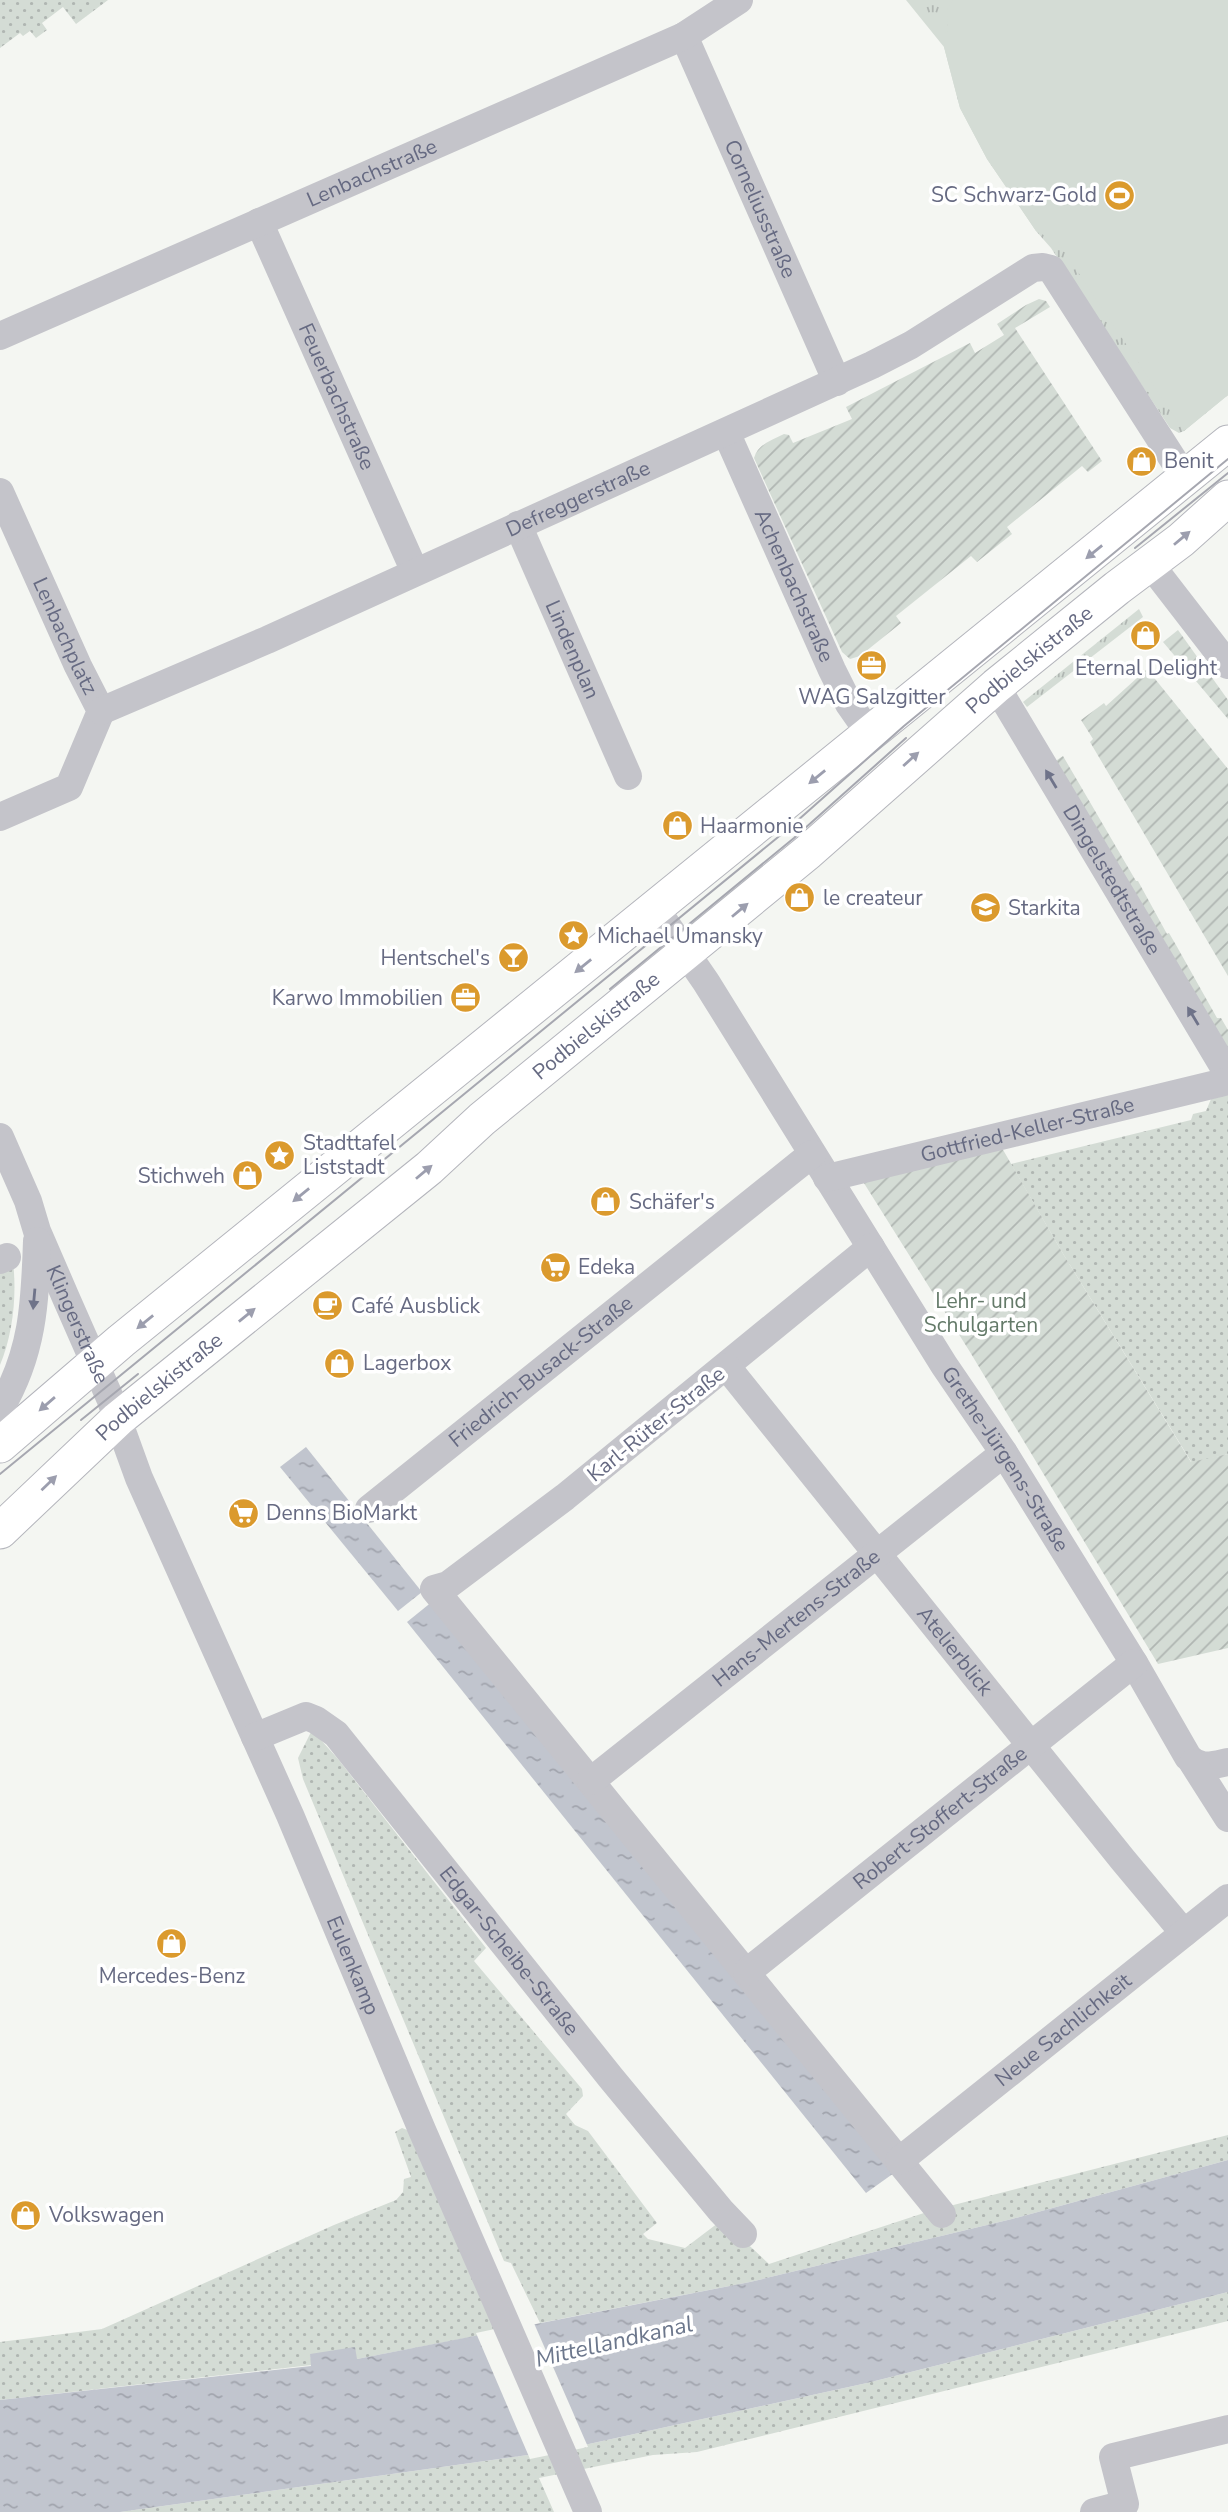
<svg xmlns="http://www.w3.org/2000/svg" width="1228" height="2512" viewBox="0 0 1228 2512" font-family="'Nunito Sans',sans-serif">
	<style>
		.grass { fill: url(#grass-tufts) }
		.park { fill: url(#park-dots) }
		.garden { fill: url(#garden-furrows) }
		.pitch { fill: #d4dcd5 }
		.water { fill: url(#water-ripples) }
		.pier { fill: #f4f6f2 }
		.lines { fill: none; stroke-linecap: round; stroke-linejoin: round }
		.major-casing { stroke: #b4b5bc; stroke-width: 37 }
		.minor { stroke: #c4c4ca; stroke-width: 28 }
		.major { stroke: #fff; stroke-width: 35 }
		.tram { stroke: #a6a7b0; stroke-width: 2 }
		.oneway { fill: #9c9eae }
		.oneway2 { fill: #6f7389 }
		.labels { text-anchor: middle; stroke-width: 7; stroke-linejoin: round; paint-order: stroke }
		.street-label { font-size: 21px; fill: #666a82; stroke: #fff }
		.poi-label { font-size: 21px; fill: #666a82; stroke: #fff; text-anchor: start }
		.park-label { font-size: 21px; fill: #647a69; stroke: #fff }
		.water-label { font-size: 23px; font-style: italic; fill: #6c778c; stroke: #fff }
	</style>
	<defs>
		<pattern id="grass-tufts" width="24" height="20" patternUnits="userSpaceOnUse" patternTransform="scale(1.75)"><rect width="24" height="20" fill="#d4dcd5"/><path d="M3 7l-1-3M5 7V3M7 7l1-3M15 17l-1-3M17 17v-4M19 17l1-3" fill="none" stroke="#b0b6b2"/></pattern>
		<pattern id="park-dots" width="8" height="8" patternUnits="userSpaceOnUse" patternTransform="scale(1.75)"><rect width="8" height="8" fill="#d4dcd5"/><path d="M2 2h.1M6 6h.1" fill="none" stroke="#b0b6b2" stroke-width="1.8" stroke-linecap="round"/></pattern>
		<pattern id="garden-furrows" width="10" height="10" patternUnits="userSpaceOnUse" patternTransform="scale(1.75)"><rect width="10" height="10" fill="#d4dcd5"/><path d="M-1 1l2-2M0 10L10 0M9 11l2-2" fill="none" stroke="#b0b6b2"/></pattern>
		<pattern id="water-ripples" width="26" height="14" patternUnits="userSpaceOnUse" patternTransform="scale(1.75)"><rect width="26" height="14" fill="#c1c5ce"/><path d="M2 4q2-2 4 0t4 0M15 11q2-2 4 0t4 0" fill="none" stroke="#a1a4ad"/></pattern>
	</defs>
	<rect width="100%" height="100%" fill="#f4f6f2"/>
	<g class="grass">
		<polygon points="906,0 1028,0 1228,395 1184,431 1179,433 1170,428 1051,248 1036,231 987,159 960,108 944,47"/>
		<polygon points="1139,609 1143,617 1027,707 1023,702"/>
	</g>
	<g class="park">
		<polygon points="0,0 108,0 76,24 63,7 42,23 47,30 36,38 30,31 23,36 20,33 0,48"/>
		<polygon points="1228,1095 1228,1454 1192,1463 1062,1252 1011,1164 1191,1120 1193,1114 1206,1111 1211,1099"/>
		<path d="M13,1262C17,1295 13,1334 0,1365V1269Z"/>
		<polygon points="312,1730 338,1759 486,1948 474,1961 582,2089 583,2096 566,2114 575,2125 588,2131 657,2223 643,2234 648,2239 685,2248 722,2220 769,2264 930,2211 1228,2135 1228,2160 1012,2219 750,2282 540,2323 511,2263 504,2261 303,1779 298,1758"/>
		<polygon points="402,2128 410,2131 497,2332 357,2359 310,2354 312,2365 0,2400 0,2342 102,2329 334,2225 396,2200 403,2192 404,2179 411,2177 395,2132"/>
		<polygon points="1228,2292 1228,2321 697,2452 653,2455 539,2478 554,2512 120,2512 557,2451 867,2383"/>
	</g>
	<g class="garden">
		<path d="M1039,299L1046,301L1050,307L1015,328L1102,461L1088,472L1082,466L1007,527L1012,534L977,562L971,556L896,616L901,623L860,656L850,659L842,652L754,458C758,444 772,440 784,434L789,435L793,443L852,419L846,407L970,343L975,353L1004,335L997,324L1026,305Z"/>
		<polygon points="1178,630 1228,700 1228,719 1163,642"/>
		<polygon points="1147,669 1228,769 1228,976 1090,742 1093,739 1081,720 1104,703 1106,706"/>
		<polygon points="1063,756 1136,881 1138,881 1167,934 1169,933 1176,945 1217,1018 1221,1018 1228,1030 1228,1049 1054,762"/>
		<polygon points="1002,1148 1062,1252 1191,1462 1228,1454 1228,1648 1158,1664 970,1352 862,1180"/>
	</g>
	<polygon class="pitch" points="953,0 1228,0 1228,395 1184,431 1058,242 1036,231 987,159 960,108 944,47 944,33 948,32 947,9"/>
	<g class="water">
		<polygon points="306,1447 422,1592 398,1611 280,1467"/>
		<polygon points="433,1601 894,2173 866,2193 407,1622"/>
		<polygon points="1228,2160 1228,2292 867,2383 557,2451 120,2512 0,2512 0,2400 311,2366 310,2354 355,2347 357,2359 750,2282 1012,2219"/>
	</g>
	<polygon class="pier" points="533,2321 588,2447 530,2459 476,2333"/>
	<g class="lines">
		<defs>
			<g id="major">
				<polyline points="0,1445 121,1341 1228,443"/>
				<path id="s18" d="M0,1531L118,1419L429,1168L482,1119L808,852L996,686L1117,588L1181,540L1228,498"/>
			</g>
		</defs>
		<use href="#major" class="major-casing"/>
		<g class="minor">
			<path id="s1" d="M684,36L837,382"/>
			<path id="s2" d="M259,222L415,572"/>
			<path id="s3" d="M0,336L684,36L739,0"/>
			<path id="s4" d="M726,432L832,670L849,704L870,734"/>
			<path id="s5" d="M0,492L78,666L101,711L69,787L0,817"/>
			<path id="s6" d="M518,525L628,776"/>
			<polyline points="1150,564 1228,665"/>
			<path id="s7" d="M996,686L1228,1074"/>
			<path id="s8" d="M101,711L267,640L872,365L911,345L1033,268L1043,267L1051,269L1185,478"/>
			<path id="s9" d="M655,908L706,982L944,1365L1004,1453L1134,1663L1188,1757C1200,1770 1213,1765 1228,1762"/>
			<path id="s10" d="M0,1137L28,1201L37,1231L66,1298L110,1398L139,1478L290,1815L422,2130L588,2512"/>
			<path id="s11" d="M827,1178L1228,1081"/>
			<polyline points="871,1247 565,1497 448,1585 434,1589 942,2214"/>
			<polyline points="0,1260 7,1257"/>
			<path id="s12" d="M727,1367L1123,1860L1184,1933"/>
			<path d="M0,1409C33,1353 35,1304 37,1241"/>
			<path id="s13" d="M369,1509L812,1154"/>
			<path id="s14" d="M255,1737L306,1716L316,1720L336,1734L611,2078L721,2211L743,2234"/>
			<polyline points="1193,1763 1228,1818"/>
			<path id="s15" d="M591,1781L1004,1453"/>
			<path id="s16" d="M747,1972L1134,1663"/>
			<path id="s17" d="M899,2161L1228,1898"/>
			<polyline points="1094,2512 1125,2504 1113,2457 1228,2429"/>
		</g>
		<use href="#major" class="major"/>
		<g class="tram">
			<polyline points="1135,548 1228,473"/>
			<polyline points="610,989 794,838 906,738"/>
			<polyline points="81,1420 138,1374"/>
			<polyline points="0,1474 788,829 904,726 1228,459"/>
		</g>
	</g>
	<defs><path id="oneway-solid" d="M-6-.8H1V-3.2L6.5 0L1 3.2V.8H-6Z" transform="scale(1.75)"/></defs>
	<g class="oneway">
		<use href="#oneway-solid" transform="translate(1182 538) rotate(-40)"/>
		<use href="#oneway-solid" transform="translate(1094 552) rotate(141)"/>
		<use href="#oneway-solid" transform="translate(911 759) rotate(-42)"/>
		<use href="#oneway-solid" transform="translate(817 777) rotate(141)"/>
		<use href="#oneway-solid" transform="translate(740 910) rotate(-40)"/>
		<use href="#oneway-solid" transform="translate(583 966) rotate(141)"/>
		<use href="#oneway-solid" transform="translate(424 1172) rotate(-40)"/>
		<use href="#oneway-solid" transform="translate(301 1195) rotate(141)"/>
		<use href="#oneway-solid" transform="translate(247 1315) rotate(-39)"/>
		<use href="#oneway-solid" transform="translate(145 1322) rotate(141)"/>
		<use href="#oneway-solid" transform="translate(47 1404) rotate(139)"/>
		<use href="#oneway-solid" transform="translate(49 1483) rotate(-44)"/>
	</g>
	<g class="oneway2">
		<use href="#oneway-solid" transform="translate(1051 779) rotate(-121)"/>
		<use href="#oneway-solid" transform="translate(1193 1016) rotate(-121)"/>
		<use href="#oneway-solid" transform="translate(34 1299) rotate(95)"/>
	</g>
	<defs>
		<symbol id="stadium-disc" viewBox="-11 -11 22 22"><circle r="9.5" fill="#db9a2d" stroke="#fff"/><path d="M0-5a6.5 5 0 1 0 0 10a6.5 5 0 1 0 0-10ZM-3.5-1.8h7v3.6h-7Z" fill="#fff"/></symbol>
		<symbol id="shop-disc" viewBox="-11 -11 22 22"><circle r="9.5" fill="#db9a2d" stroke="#fff"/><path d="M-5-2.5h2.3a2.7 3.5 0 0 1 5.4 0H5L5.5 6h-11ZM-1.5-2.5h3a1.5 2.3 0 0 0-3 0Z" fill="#fff"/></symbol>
		<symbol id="office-disc" viewBox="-11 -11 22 22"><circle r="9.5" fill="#db9a2d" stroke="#fff"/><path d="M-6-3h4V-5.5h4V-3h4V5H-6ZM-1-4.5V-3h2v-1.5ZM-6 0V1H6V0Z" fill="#fff"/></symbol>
		<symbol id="school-disc" viewBox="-11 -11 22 22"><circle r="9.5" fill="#db9a2d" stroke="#fff"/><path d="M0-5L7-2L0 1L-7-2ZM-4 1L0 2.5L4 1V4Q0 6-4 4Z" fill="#fff"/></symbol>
		<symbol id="sight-disc" viewBox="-11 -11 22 22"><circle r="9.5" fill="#db9a2d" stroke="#fff"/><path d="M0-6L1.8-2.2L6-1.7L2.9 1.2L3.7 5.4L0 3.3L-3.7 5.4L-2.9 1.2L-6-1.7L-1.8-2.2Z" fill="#fff"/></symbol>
		<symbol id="bar-disc" viewBox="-11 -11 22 22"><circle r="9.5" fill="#db9a2d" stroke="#fff"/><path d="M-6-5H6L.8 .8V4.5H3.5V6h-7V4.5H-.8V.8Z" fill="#fff"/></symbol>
		<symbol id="supermarket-disc" viewBox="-11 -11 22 22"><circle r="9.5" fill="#db9a2d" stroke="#fff"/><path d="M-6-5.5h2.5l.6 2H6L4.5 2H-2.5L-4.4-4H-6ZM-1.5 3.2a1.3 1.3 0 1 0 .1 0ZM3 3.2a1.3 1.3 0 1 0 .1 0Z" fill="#fff"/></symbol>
		<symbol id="cafe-disc" viewBox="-11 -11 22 22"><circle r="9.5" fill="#db9a2d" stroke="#fff"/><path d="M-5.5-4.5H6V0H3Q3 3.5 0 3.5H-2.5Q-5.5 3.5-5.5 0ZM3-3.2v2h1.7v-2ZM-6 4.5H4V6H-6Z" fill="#fff"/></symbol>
	</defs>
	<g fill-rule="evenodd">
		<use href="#stadium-disc" x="1102" y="178" width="35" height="35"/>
		<use href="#shop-disc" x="1124" y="444" width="35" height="35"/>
		<use href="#shop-disc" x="1128" y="618" width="35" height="35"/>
		<use href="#office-disc" x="854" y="648" width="35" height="35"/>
		<use href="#shop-disc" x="660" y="808" width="35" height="35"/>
		<use href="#shop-disc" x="782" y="880" width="35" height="35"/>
		<use href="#school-disc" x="968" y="890" width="35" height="35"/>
		<use href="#sight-disc" x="556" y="918" width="35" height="35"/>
		<use href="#bar-disc" x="496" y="940" width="35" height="35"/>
		<use href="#office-disc" x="448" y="980" width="35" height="35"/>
		<use href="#sight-disc" x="262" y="1138" width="35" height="35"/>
		<use href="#shop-disc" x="230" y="1158" width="35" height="35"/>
		<use href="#shop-disc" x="588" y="1184" width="35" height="35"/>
		<use href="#supermarket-disc" x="538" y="1250" width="35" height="35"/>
		<use href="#cafe-disc" x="310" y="1288" width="35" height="35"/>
		<use href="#shop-disc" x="322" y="1346" width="35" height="35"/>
		<use href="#supermarket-disc" x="226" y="1496" width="35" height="35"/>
		<use href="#shop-disc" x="154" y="1926" width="35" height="35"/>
		<use href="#shop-disc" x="8" y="2198" width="35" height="35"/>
	</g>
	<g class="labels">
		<g class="street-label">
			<text dy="7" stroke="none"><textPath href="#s3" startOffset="406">Lenbachstraße</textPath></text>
			<text dy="7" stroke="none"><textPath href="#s1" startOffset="189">Corneliusstraße</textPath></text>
			<text dy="7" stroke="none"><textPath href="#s2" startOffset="191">Feuerbachstraße</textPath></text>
			<text dy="7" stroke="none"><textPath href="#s8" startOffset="522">Defreggerstraße</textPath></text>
			<text dy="7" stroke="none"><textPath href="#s4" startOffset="168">Achenbachstraße</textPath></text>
			<text dy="7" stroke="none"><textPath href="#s5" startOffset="158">Lenbachplatz</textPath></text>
			<text dy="7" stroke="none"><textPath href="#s6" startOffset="136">Lindenplan</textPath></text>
			<text dy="7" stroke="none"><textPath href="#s18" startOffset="1349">Podbielskistraße</textPath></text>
			<text dy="7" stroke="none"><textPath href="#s7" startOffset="226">Dingelstedtstraße</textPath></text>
			<text dy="7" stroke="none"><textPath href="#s18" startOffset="782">Podbielskistraße</textPath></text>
			<text dy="7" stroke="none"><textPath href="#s11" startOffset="206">Gottfried-Keller-Straße</textPath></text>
			<text dy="7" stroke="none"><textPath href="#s10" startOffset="203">Klingerstraße</textPath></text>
			<text dy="7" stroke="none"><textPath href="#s13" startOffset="220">Friedrich-Busack-Straße</textPath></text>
			<text dy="7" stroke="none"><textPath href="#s18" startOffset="215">Podbielskistraße</textPath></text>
			<text transform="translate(656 1424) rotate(-39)" y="7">Karl-Rüter-Straße</text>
			<text dy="7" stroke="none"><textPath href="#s9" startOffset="653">Grethe-Jürgens-Straße</textPath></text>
			<text dy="7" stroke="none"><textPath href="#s15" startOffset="262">Hans-Mertens-Straße</textPath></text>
			<text dy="7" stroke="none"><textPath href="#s12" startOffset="364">Atelierblick</textPath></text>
			<text dy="7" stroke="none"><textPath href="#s16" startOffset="247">Robert-Stoffert-Straße</textPath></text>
			<text dy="7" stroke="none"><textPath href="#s14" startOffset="368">Edgar-Scheibe-Straße</textPath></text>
			<text dy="7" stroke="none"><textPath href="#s10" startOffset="901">Eulenkamp</textPath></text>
			<text dy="7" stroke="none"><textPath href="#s17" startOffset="210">Neue Sachlichkeit</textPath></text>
		</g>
		<g class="poi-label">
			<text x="1097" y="202" text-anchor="end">SC Schwarz-Gold</text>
			<text x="1164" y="468">Benit</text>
			<text x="1146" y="675" text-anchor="middle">Eternal Delight</text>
			<text x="872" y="704" text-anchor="middle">WAG Salzgitter</text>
			<text x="700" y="833">Haarmonie</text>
			<text x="823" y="905">le createur</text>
			<text x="1008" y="915">Starkita</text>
			<text x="597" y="943">Michael Umansky</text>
			<text x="490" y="965" text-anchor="end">Hentschel's</text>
			<text x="443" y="1005" text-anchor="end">Karwo Immobilien</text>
			<text x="303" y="1150">Stadttafel<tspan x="303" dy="24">Liststadt</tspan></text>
			<text x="225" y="1183" text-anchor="end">Stichweh</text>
			<text x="629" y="1209">Schäfer's</text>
			<text x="578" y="1274">Edeka</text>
			<text x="351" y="1313">Café Ausblick</text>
			<text x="363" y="1370">Lagerbox</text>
			<text x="266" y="1520">Denns BioMarkt</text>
			<text x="172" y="1983" text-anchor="middle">Mercedes-Benz</text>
			<text x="49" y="2222">Volkswagen</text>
		</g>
		<g class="park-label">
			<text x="981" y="1308">Lehr- und<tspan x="981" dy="24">Schulgarten</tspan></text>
		</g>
		<g class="water-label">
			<text transform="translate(614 2341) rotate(-13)" y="8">Mittellandkanal</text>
		</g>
	</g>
</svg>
